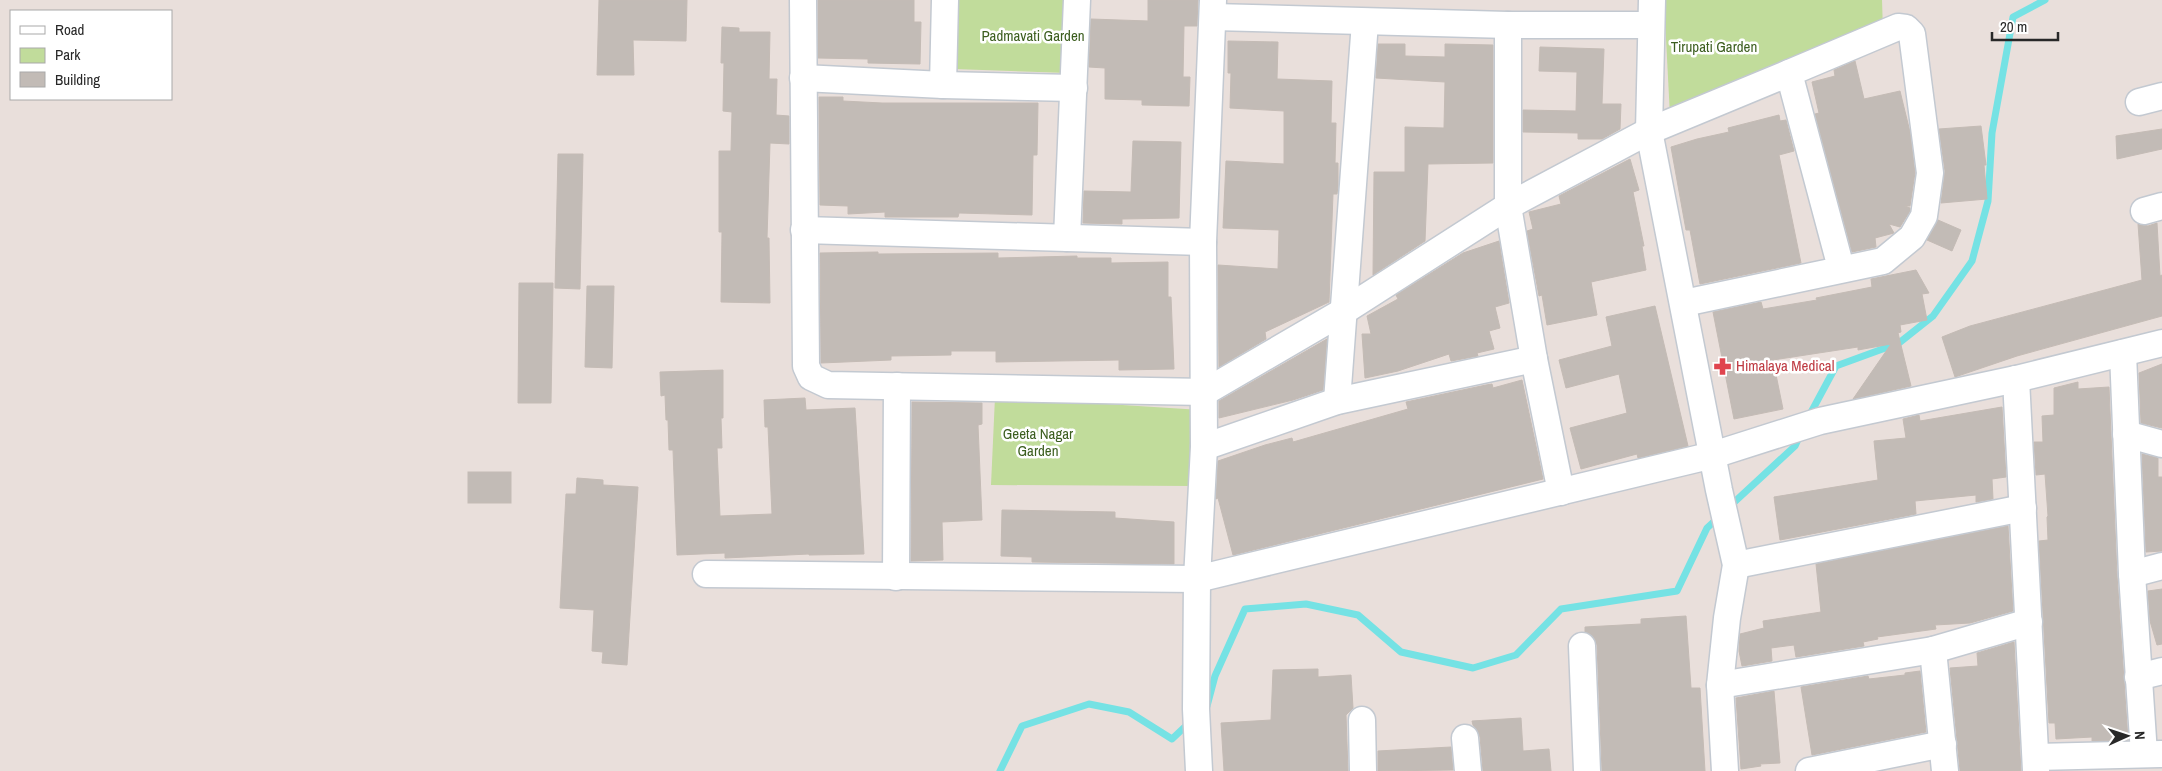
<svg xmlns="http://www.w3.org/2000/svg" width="2162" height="771" viewBox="0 0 2162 771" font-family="'Archivo Narrow',sans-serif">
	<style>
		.green { fill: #c1dc9b }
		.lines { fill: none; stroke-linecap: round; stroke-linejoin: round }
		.stream { stroke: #75e2e4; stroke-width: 7 }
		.building { fill: #c2bbb6; stroke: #c4bbb5 }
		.street-casing { stroke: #c3c9d1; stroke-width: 29 }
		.street { stroke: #fff; stroke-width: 26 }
		.labels { text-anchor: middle; stroke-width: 5; stroke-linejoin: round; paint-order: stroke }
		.park-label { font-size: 15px; fill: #3c5e1f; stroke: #fff }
		.health-label { font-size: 15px; fill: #be3a42; stroke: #fff; text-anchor: start }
	</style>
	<rect width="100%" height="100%" fill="#e9dfdb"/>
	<g class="green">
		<polygon points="957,0 1070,0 1068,73 954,69"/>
		<polygon points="1664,0 1882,0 1883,31 1670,116"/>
		<polygon points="995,397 1201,410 1192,486 991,485"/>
	</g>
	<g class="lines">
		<g class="stream">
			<polyline points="1808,418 1836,366 1899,343 1933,316 1972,261 1988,201 1992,133 2013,17 2045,0"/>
			<polyline points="1729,507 1795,446 1800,435"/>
			<polyline points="1207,706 1215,676 1245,609 1306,604 1358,615 1401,652 1473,668 1516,655 1561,609 1677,591 1707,528 1720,516"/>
			<polyline points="1000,771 1022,726 1089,704 1129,712 1172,739 1190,722"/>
		</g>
	</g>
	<g class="building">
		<polygon points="599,0 687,0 686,41 633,40 634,75 597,75"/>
		<polygon points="818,0 914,0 914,22 921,22 920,64 868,63 868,59 818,58"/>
		<polygon points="1148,0 1198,0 1197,26 1184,26 1183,77 1190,77 1189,106 1142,105 1142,100 1105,99 1105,68 1089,67 1091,19 1148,21"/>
		<polygon points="722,27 739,28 739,32 770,32 769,79 777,79 776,115 789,116 789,144 770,143 767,238 769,238 770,303 721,302 722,232 719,232 719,151 731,151 732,112 723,111 724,63 721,63"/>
		<polygon points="1228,41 1278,42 1277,79 1332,81 1331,123 1336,123 1335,163 1338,163 1338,186 1337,194 1333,194 1329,302 1265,332 1266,339 1219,367 1218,265 1278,269 1279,230 1223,228 1226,161 1284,164 1284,111 1230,108 1231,73 1228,73"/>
		<polygon points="1378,44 1405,44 1405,56 1445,57 1445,44 1493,45 1493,163 1428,164 1425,241 1373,275 1374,172 1405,172 1405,127 1444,128 1445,82 1376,78"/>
		<polygon points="1540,47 1604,49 1602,104 1621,104 1620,129 1602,139 1578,139 1578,133 1523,132 1523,110 1576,111 1577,72 1539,71"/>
		<polygon points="1855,61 1864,99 1900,91 1910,132 1915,173 1910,206 1905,206 1910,208 1910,211 1900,227 1889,224 1894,233 1875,238 1876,247 1852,252 1815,114 1819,113 1812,82 1835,76 1834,70"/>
		<polygon points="819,97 843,97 843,101 882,103 1038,103 1037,155 1033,155 1032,215 959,213 958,217 885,217 885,212 848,214 848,206 820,205"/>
		<polygon points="1779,115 1780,121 1786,120 1794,151 1779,155 1801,263 1700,284 1690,230 1686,230 1671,147 1697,139 1729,132 1728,128"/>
		<polygon points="1981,126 1986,165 1984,165 1987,199 1941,203 1945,171 1939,129"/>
		<polygon points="2162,129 2162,149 2117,159 2116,136"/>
		<polygon points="1133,141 1181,142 1179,218 1122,219 1122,224 1083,223 1084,191 1131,192"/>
		<polygon points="558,154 583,154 580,289 555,288"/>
		<polygon points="1630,159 1639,190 1633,192 1644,246 1642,246 1646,270 1591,282 1597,315 1547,325 1542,295 1539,296 1527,231 1533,229 1529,212 1561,204 1559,196"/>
		<polygon points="1938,220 1961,230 1952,251 1927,240"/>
		<polygon points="2157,223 2160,276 2162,275 2162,316 2017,356 1955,377 1942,337 1970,326 2142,280 2138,224 2148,226"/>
		<polygon points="1499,241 1509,303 1495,307 1500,328 1489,331 1494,349 1477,353 1478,356 1451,361 1449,354 1398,371 1365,378 1362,334 1371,334 1367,316 1398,299 1396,295 1463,253"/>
		<polygon points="878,252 878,254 998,253 998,258 1077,256 1077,258 1111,258 1111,263 1168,262 1168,297 1171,297 1174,369 1119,370 1119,360 996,362 996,351 951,351 951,355 891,356 891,360 821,363 820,253"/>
		<polygon points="1916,270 1929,293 1922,294 1927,320 1900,325 1901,332 1898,333 1911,386 1853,399 1891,344 1858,350 1858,347 1773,360 1783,409 1734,419 1713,312 1761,302 1763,309 1817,300 1816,298 1872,287 1871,279"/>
		<polygon points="519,283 553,283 551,403 518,403"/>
		<polygon points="587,286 614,286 612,368 585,367"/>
		<polygon points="1655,306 1688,446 1638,458 1637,454 1581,469 1570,428 1627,413 1619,374 1566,388 1559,360 1612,346 1606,317"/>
		<polygon points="1327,339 1323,390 1293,400 1219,418 1219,401"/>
		<polygon points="2162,364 2162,428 2141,423 2139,373"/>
		<polygon points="723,370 723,418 721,418 722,448 717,448 720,516 772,514 768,427 765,427 764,400 805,398 806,410 855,408 864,554 809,555 809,554 725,558 725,553 677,555 673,450 669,450 668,420 666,420 665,395 661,396 660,372"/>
		<polygon points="1522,380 1543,479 1233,555 1218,498 1216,499 1218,461 1265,445 1292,438 1293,442 1408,409 1406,402 1486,385 1492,384 1493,388"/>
		<polygon points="2078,382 2078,389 2109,387 2117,575 2128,740 2092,741 2092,737 2056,739 2055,723 2049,723 2039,541 2048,540 2047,517 2048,516 2045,474 2036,475 2034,442 2043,442 2042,416 2054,415 2054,388"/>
		<polygon points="912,402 982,403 982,424 978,425 982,520 942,522 943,560 911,561"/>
		<polygon points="2002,407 2006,477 1992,479 1993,499 1976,502 1976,495 1915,501 1916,514 1780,540 1774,497 1878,480 1874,441 1906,438 1903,419 1919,415 1920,421"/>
		<polygon points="2142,454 2158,458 2158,477 2162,477 2162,551 2146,552"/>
		<rect x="468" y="472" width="43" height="31"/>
		<polygon points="577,478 603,480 603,485 638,487 627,665 602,663 603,652 592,651 594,610 560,608 566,494 576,494"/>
		<polygon points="1002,510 1115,512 1115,518 1174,522 1174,564 1032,562 1032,557 1001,556"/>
		<polygon points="2008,526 2013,611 1970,623 1935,625 1936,629 1877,637 1878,639 1863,642 1864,646 1796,657 1794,645 1771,648 1772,661 1742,666 1739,651 1740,634 1764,628 1763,621 1821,612 1816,564"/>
		<polygon points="2162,589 2162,644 2157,645 2150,621 2148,591"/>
		<polygon points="1686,616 1691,688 1700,688 1705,771 1602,771 1597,645 1594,638 1585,632 1585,627 1641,624 1641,619"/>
		<polygon points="2014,642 2021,771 1960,771 1950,668 1978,666 1977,653"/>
		<polygon points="1318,669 1318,677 1351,675 1353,708 1346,715 1348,771 1224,771 1221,723 1271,720 1273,670"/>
		<polygon points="1920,671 1926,732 1812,755 1801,687 1868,676 1869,679 1905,675 1905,673"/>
		<polygon points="1774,691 1780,763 1760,764 1761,766 1741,769 1736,698"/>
		<polygon points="1521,718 1523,751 1549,749 1551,771 1483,771 1480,737 1477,730 1473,725 1472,721"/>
		<polygon points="1451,747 1453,770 1378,771 1378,751"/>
	</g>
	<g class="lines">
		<defs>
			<g id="street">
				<polyline points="803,0 806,366 811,377 828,385 1205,392 1344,311 1508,206 1649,131 1789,73"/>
				<polyline points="1652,0 1649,131 1719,490 1736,565 1727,618 1720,685 1725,771"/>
				<polyline points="1213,17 1508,25 1651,25"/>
				<polyline points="1508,25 1508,206 1534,359 1561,492"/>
				<polyline points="803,78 943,85 1074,88"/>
				<polyline points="943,85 945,0"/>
				<polyline points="2139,102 2162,96"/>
				<polyline points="2144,211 2162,206"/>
				<polyline points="804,230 1203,242"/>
				<polyline points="1067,238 1077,0"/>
				<polyline points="1684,303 1883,261 1912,237 1924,216 1930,173 1912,34 1906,28 1898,27 1789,73 1841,268"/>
				<polyline points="2123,353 2132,574 2144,754"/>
				<polyline points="2016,379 2036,771"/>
				<polyline points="1337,401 1365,22"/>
				<polyline points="2126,434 2162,444"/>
				<polyline points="1204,447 1337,401 1534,359"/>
				<polyline points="1736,565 2023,508"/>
				<polyline points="706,574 1197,579 1713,455 1820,421 2016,379 2162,343"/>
				<polyline points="2132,574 2162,566"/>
				<polyline points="896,577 897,386"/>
				<polyline points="1582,646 1587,771"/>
				<polyline points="1933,650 1945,771"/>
				<polyline points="2138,677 2162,671"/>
				<polyline points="1720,685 1933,650 2029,622"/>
				<polyline points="1362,720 1363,771"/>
				<polyline points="1465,738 1468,771"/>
				<polyline points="2036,757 2161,754"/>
				<polyline points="1199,771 1196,709 1197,579 1204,447 1203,242 1213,0"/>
				<polyline points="1809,771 1943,744"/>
			</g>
		</defs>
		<use href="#street" class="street-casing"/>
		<use href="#street" class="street"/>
	</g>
	<defs>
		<symbol id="pharmacy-bare" viewBox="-9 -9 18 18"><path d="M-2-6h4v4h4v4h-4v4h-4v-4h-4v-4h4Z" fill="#e0444e" stroke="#fff" stroke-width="2.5" paint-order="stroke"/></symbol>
	</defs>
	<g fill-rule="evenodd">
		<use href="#pharmacy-bare" x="1710" y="354" width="25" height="25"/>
	</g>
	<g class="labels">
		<g class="park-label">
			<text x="1033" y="41">Padmavati Garden</text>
			<text x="1714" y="52">Tirupati Garden</text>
			<text x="1038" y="439">Geeta Nagar<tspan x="1038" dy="17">Garden</tspan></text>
		</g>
		<g class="health-label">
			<text x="1736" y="371">Himalaya Medical</text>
		</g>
	</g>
	<rect x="10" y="10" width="162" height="90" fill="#ffffff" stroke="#a9a9a9"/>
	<rect x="20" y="26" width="25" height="8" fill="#ffffff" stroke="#a9a9a9"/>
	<text x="55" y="35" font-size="15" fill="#282828">Road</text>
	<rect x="20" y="48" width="25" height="15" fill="#c1dc9b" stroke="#a9a9a9"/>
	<text x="55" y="60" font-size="15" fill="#282828">Park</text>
	<rect x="20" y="72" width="25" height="15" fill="#c2bbb6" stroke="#a9a9a9"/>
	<text x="55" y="85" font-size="15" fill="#282828">Building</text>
	<g transform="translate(2127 736) rotate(87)" stroke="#ffffff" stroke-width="4" paint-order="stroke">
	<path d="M0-4L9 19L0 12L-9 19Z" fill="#282828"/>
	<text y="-8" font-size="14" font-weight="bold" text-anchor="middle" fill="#282828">N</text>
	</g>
	<path d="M1992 32v8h66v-8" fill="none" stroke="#282828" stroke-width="2.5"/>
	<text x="2000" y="32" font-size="15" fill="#282828" stroke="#ffffff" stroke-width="4" paint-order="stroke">20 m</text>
</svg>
